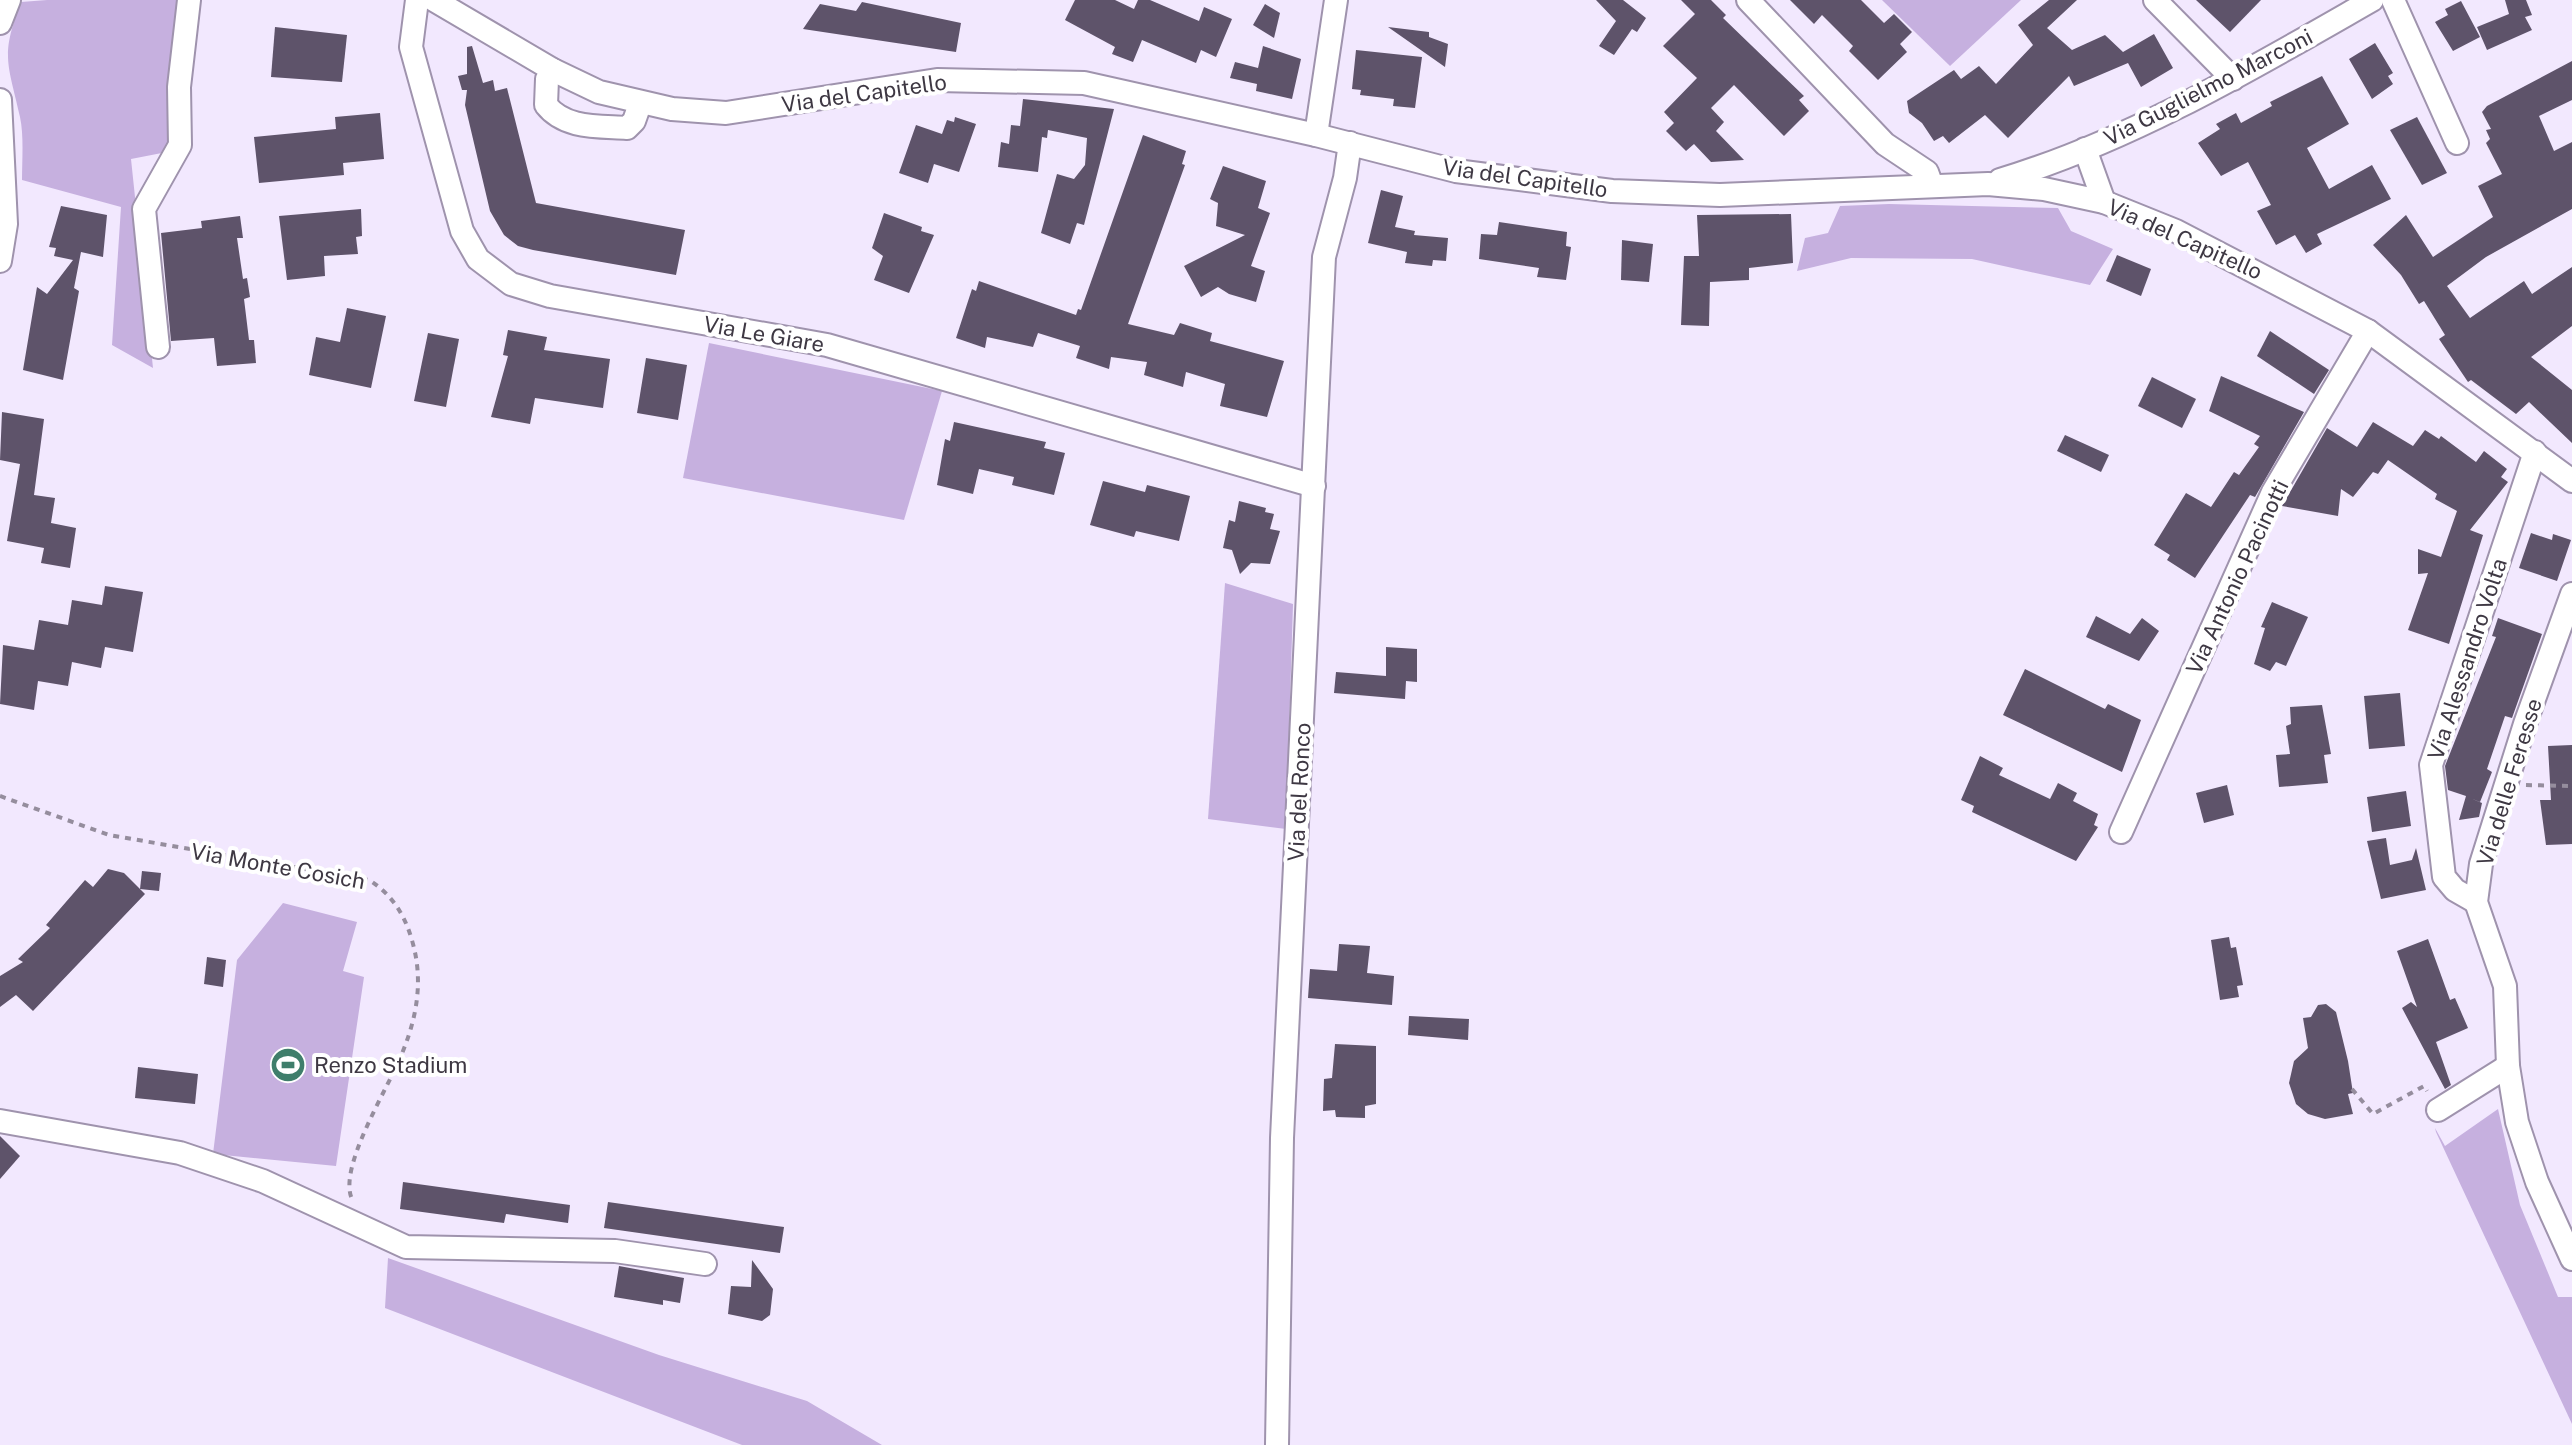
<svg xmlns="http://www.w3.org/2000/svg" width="2572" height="1445" viewBox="0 0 2572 1445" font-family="'Public Sans',sans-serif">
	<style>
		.green { fill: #c6b0df }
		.building { fill: #5e536a }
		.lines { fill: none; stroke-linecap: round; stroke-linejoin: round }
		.minor-casing { stroke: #9f93ad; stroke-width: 26 }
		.path { stroke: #958d9d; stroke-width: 4; stroke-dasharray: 6 6; stroke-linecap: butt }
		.minor { stroke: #fff; stroke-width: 22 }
		.labels { text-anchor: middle; stroke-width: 8; stroke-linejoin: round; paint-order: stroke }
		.street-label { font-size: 22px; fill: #3e3843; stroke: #fff }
		.poi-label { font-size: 22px; fill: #3e3843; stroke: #fff; text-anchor: start }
	</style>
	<rect width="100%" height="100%" fill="#f2e8fe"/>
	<g class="green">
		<path d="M47,0H179L167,152L131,159L153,368L112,345L121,207L22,180C22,160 24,136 20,117C8,62 0,57 21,2Z"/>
		<polygon points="1882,0 2021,0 1950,66"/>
		<polygon points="1889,204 2058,208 2071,231 2113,249 2090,285 1972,259 1851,258 1797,271 1805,238 1828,233 1840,206"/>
		<polygon points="709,343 942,391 904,520 683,478"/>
		<polygon points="1225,583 1293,604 1286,829 1208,819"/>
		<polygon points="283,903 357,922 343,971 364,977 336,1166 213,1154 237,960"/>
		<polygon points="2498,1109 2520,1205 2558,1297 2572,1297 2572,1424 2436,1132 2435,1128 2445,1146"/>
		<polygon points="388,1258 659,1355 807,1401 882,1445 742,1445 385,1308"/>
	</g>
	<g class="building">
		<polygon points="1075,0 1115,0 1134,9 1138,0 1150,0 1199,21 1204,7 1232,19 1216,57 1201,50 1196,63 1142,40 1133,62 1112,54 1115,47 1065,20"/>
		<polygon points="1596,0 1623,0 1646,18 1637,32 1632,29 1614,55 1599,46 1616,21"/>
		<polygon points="1681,0 1711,0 1726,15 1723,18 1804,96 1799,100 1809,111 1784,136 1734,85 1711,108 1724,122 1716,131 1744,160 1711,162 1694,144 1686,151 1666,131 1674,123 1664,112 1697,78 1663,46 1695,14"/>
		<polygon points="1790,0 1861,0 1884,23 1894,14 1912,32 1900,44 1907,52 1878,80 1849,51 1853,46 1822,15 1814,24"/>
		<polygon points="2049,0 2077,0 2047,28 2072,50 2105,35 2123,52 2154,34 2173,68 2141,87 2128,63 2074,86 2069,76 2008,138 1985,115 1949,143 1943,136 1934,141 1922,123 1909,113 1907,101 1954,70 1961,79 1979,66 1996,84 2033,45 2018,25"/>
		<polygon points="2196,0 2261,0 2230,32"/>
		<polygon points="2505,0 2526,0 2532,15 2525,17 2532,30 2487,50 2477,27 2509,14"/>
		<polygon points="2461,1 2480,37 2453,51 2435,22 2448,15 2445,9"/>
		<polygon points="862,2 961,23 956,52 803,29 820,4 856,11"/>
		<polygon points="1265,4 1280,13 1274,38 1253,25"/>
		<polygon points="275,27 347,35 342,82 271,77"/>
		<polygon points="1388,27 1429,32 1429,37 1448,44 1445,67"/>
		<polygon points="2375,43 2393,73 2388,76 2393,84 2372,99 2349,59"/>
		<polygon points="472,46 483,83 493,80 495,91 507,88 536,203 685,230 676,275 533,250 518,246 504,235 490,211 465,105 467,90 462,90 458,76 467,74 467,47"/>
		<polygon points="1263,46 1301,59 1292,99 1256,91 1257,84 1230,78 1235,62 1258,68"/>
		<polygon points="1356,50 1422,57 1415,108 1393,106 1394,99 1360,95 1361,90 1352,89"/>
		<polygon points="2572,61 2572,100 2539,116 2554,151 2572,142 2572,209 2486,257 2447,286 2470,318 2524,281 2532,294 2572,267 2572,326 2531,357 2572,390 2572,443 2529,402 2516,414 2471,380 2468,382 2439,339 2445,335 2424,301 2419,304 2401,275 2373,245 2406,215 2433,257 2493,217 2478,186 2502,174 2486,143 2490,139 2486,130 2491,129 2482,112 2487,106"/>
		<polygon points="2322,76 2349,124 2307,148 2329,189 2372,165 2391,199 2317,234 2322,244 2306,253 2295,235 2276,245 2257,211 2271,205 2248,162 2221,176 2198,143 2220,129 2216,124 2236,113 2241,123 2272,106 2270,102"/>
		<polygon points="1023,99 1114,109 1084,225 1077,223 1070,244 1041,233 1057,174 1074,179 1085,165 1087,138 1048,130 1047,138 1042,137 1038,172 998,167 1001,142 1009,144 1011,125 1020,126"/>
		<polygon points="380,113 384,159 343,163 344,175 259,183 254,137 336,129 335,117"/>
		<polygon points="955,117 976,124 959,172 934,164 928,183 899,173 916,125 942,134 947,120 954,122"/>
		<polygon points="2417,117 2447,173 2422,185 2390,130"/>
		<polygon points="1143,135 1186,151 1182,164 1185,165 1128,324 1174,335 1180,323 1212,333 1210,341 1284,361 1267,417 1220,406 1225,384 1186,372 1183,387 1144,375 1147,362 1111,357 1109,369 1076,358 1080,346 1038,333 1033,347 987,337 985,348 956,338 972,289 976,291 979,281 1076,315 1078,309 1081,310"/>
		<polygon points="1223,166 1266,181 1258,208 1270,213 1251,266 1265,271 1256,302 1229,294 1218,287 1201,297 1184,266 1245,235 1216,226 1218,203 1210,199"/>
		<polygon points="1381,190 1403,196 1395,227 1415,231 1414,235 1448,238 1446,261 1433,260 1432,266 1405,263 1407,252 1368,243"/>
		<polygon points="61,206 107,215 103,257 81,252 74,288 79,291 63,380 23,370 37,287 47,294 73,260 54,256 56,248 49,247"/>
		<polygon points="361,209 362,236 356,237 358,254 324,256 325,276 287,280 279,216"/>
		<polygon points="884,213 922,227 921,231 934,235 909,293 874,280 883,256 872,248"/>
		<polygon points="1791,214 1793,263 1749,268 1749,280 1710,282 1709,326 1681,325 1684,256 1699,256 1697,215"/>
		<polygon points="240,216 243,238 237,238 243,279 247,278 250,297 244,299 249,340 254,340 256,363 217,366 214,338 171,341 161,233 202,228 201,221"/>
		<polygon points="1499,222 1567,232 1566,246 1571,247 1566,280 1537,277 1539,268 1479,259 1481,234 1497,235"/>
		<polygon points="1622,240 1653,244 1649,282 1621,280"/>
		<polygon points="2117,255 2151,269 2141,296 2106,281"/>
		<polygon points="347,308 386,316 371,388 309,375 316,337 340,342"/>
		<polygon points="508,330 547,337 544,350 610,359 603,408 535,398 530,424 491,417 508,356 503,355"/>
		<polygon points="2270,331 2329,370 2314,394 2257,356"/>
		<polygon points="428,333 459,339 446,407 414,401"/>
		<polygon points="646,358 687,365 678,420 637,413"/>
		<polygon points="2221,376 2304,412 2255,497 2250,495 2195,578 2167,560 2170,555 2154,545 2186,493 2211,507 2234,472 2239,475 2259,447 2254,444 2260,436 2209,411"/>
		<polygon points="2152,377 2196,399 2182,428 2138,406"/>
		<polygon points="2,412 44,419 34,495 55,498 51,523 76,528 70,568 41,563 44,548 7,541 20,464 0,460"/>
		<polygon points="954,422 1046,442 1044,448 1065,453 1054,495 1012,485 1014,477 979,469 973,494 937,485 945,439 950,441"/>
		<polygon points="2373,422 2413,446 2425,430 2439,439 2441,436 2476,462 2484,451 2507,469 2501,477 2508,482 2470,530 2483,535 2449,644 2408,630 2428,573 2418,574 2418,549 2441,557 2457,511 2435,499 2437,494 2388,460 2378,474 2373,472 2353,497 2341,489 2338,516 2282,506 2327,428 2357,447"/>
		<polygon points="2065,435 2109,455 2101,472 2057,451"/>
		<polygon points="1103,481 1145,492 1147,485 1190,496 1179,541 1136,531 1134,537 1090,525"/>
		<polygon points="1239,501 1266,508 1265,512 1274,514 1270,529 1280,531 1270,564 1251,563 1240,574 1232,550 1223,548 1229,520 1235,522"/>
		<polygon points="2531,533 2552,540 2553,534 2571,540 2557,581 2519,568"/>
		<polygon points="105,586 143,592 133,652 105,647 101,668 72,662 68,686 38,681 34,710 0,704 3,645 34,650 39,620 68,625 72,600 102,605"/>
		<polygon points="2272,602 2308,617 2286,666 2276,662 2270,671 2254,664 2265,628 2261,627"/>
		<polygon points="2096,616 2130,634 2142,618 2159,631 2139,661 2086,637"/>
		<polygon points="2498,618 2542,634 2512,718 2505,716 2487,769 2492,772 2480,802 2470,798 2482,803 2479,817 2459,820 2466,796 2448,790 2445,766 2496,637 2492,636"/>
		<polygon points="1386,647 1417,649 1417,682 1406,681 1405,699 1334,693 1336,672 1386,676"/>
		<polygon points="2025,669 2105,709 2108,704 2141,720 2122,772 2003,715"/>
		<polygon points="2400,693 2405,746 2369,749 2364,696"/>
		<polygon points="2322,705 2331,754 2324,755 2328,783 2279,787 2276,755 2290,754 2286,726 2291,724 2290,707"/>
		<polygon points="2572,745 2572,844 2546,845 2540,800 2551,800 2548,746"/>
		<polygon points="1980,756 2003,768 1999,775 2050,799 2058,783 2077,793 2073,801 2098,814 2094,825 2098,827 2076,861 1972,812 1974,806 1961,800"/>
		<polygon points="2227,785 2234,815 2204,823 2196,793"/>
		<polygon points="2406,791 2411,826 2372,832 2367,797"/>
		<polygon points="2386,838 2390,865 2412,860 2416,848 2426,890 2381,899 2367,841"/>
		<polygon points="108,869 124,873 145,894 33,1011 16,995 0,1007 0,976 23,962 18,959 50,928 46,925 85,880 93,887"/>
		<polygon points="142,871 161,873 159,891 140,889"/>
		<polygon points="2229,937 2231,948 2236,947 2243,985 2237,986 2239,997 2220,1000 2211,940"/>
		<polygon points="2428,939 2450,1000 2455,998 2468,1028 2436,1042 2451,1085 2445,1089 2402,1008 2411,1002 2417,1007 2397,951"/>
		<polygon points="1339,944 1370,946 1367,973 1394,976 1392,1005 1308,998 1310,969 1337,971"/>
		<polygon points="207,957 226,960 223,987 204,984"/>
		<polygon points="2326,1004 2336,1012 2348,1061 2353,1093 2348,1094 2353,1114 2325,1119 2308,1114 2296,1104 2289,1083 2294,1061 2308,1048 2303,1018 2311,1017 2318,1005"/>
		<polygon points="1409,1016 1469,1019 1468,1040 1408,1035"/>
		<polygon points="1335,1044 1376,1046 1376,1104 1365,1106 1365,1118 1336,1117 1335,1110 1323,1111 1324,1079 1332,1078"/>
		<polygon points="138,1067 198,1074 195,1104 135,1098"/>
		<polygon points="0,1136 20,1156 0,1179"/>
		<polygon points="403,1182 570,1205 568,1223 506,1214 504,1223 400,1209"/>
		<polygon points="608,1202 784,1227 780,1253 604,1228"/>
		<polygon points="752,1260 773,1289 770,1315 762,1321 728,1314 731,1286 751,1287"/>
		<polygon points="619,1266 684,1278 680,1303 663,1300 663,1305 614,1297"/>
	</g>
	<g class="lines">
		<defs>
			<g id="minor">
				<polyline points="417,0 411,47 462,231 478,259 511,284 550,296 827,345 1314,486"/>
				<polyline points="434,0 553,70 599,92 672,109 726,113 937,80 1084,83 1316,135 1456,171 1612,191 1720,195 1988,184 2044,189 2104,202 2176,231 2368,331 2572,481"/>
				<polyline points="1748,0 1885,144 1927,172 1932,186"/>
				<polyline points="2155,0 2233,79"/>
				<polyline points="2393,0 2457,143"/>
				<polyline points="0,23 9,0"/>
				<path d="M553,70L547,79L546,105C565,129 598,126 627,128L634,121L640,104"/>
				<polyline points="0,100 6,224 0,261"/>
				<polyline points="1316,135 1336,0"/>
				<polyline points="2085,149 2104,202"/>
				<path d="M2000,180C2132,140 2253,68 2372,0"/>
				<polyline points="158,347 144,209 180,145 179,87 189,0"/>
				<polyline points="2572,594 2525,724 2481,864 2476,902 2505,986 2508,1066 2517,1122 2537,1182 2572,1259"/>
				<polyline points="2121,832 2273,492 2368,331"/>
				<polyline points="2476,902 2455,890 2444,877 2431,765 2535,452"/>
				<polyline points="2438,1110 2508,1066"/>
				<polyline points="0,1121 180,1153 263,1181 406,1247 615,1251 705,1264"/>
				<polyline points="1277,1445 1282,1138 1324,257 1345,178 1350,143"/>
			</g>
		</defs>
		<use href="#minor" class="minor-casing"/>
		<g class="path">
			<polyline points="2526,785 2572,786"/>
			<path d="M0,796L109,835L369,880C393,895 406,917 413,944C423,981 417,1016 403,1051C391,1084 337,1167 352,1199"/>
			<polyline points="2352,1089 2373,1114 2424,1086 2427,1091"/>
		</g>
		<use href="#minor" class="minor"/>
	</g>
	<defs>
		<symbol id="stadium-disc" viewBox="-11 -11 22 22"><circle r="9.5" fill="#3f7e6b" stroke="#fff"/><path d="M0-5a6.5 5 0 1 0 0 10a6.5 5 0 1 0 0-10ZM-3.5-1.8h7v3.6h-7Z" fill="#fff"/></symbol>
	</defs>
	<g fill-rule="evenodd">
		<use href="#stadium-disc" x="268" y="1045" width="40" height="40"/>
	</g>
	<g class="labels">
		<g class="street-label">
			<text transform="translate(2208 87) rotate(-27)" y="8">Via Guglielmo Marconi</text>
			<text transform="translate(864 93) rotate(-8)" y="8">Via del Capitello</text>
			<text transform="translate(1525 178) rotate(8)" y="8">Via del Capitello</text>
			<text transform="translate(2185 239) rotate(24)" y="8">Via del Capitello</text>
			<text transform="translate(764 334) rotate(10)" y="8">Via Le Giare</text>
			<text transform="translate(2237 577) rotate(-65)" y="8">Via Antonio Pacinotti</text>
			<text transform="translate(2467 659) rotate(-72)" y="8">Via Alessandro Volta</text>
			<text transform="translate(2509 782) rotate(-73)" y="8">Via delle Feresse</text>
			<text transform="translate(1299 792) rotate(-87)" y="8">Via del Ronco</text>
			<text transform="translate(278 866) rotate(10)" y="8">Via Monte Cosich</text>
		</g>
		<g class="poi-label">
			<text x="314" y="1073">Renzo Stadium</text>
		</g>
	</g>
</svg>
